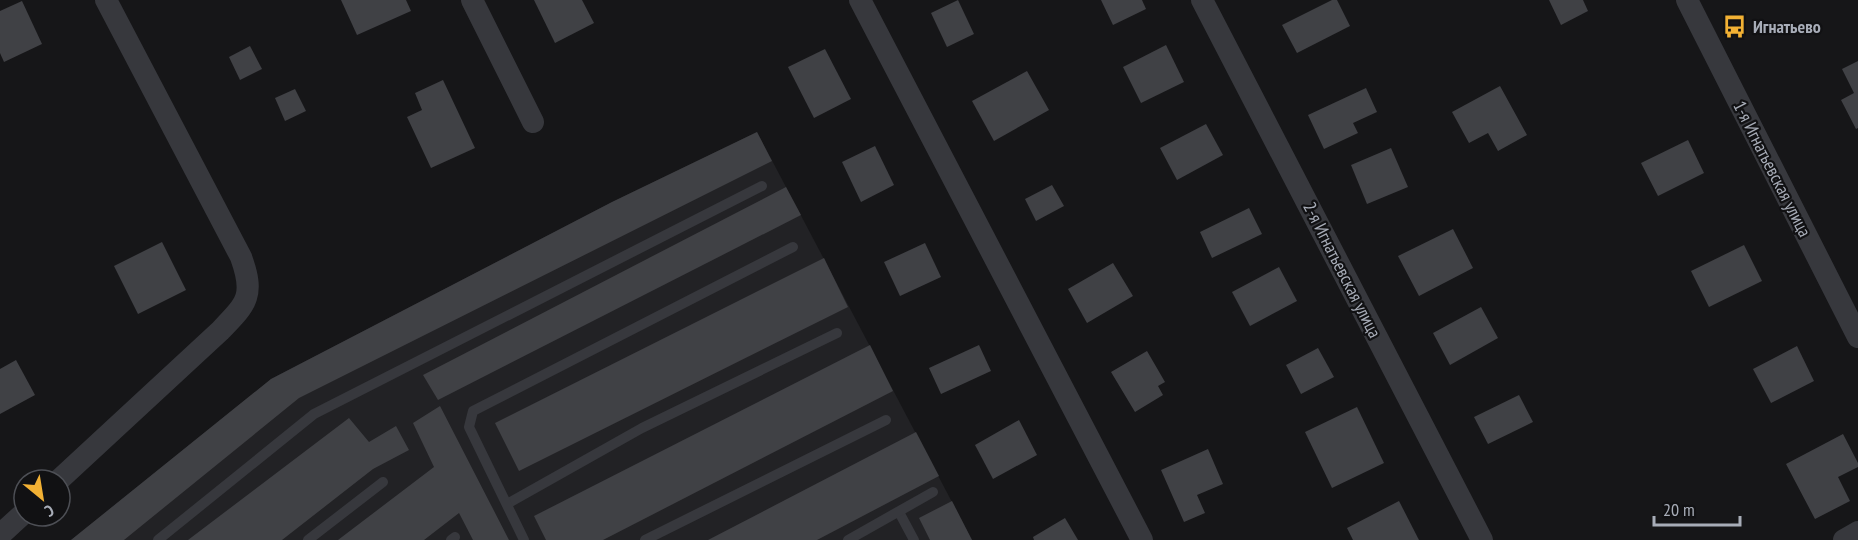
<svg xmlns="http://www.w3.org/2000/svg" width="1858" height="540" viewBox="0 0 1858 540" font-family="'PT Sans Narrow',sans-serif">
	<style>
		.built { fill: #222225 }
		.building { fill: #404145 }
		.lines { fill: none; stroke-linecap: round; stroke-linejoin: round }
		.lane { stroke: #37383d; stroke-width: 10 }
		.street { stroke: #37383d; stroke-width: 22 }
		.labels { text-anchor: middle; stroke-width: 4.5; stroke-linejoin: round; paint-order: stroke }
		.poi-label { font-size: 18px; font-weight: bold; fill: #a8adb8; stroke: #111113; text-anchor: start }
		.street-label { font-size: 18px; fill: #a8adb8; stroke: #111113 }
	</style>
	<rect width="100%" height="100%" fill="#161618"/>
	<polygon class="built" points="757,132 972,540 71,540 271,379 612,202"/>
	<g class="building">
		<polygon points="341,0 406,0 411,11 357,35"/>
		<polygon points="534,0 582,0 594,23 555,43"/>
		<polygon points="958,0 974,34 947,47 931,13"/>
		<polygon points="1101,0 1142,0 1146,9 1113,25"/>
		<polygon points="1332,0 1337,0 1350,26 1297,53 1282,25"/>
		<polygon points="1549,0 1583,0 1588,11 1561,25"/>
		<polygon points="22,1 42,44 4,62 0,53 0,11"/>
		<polygon points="1166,45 1184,82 1141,103 1123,67"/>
		<polygon points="250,46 262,69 240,80 229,57"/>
		<polygon points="825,49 851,99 814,118 788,67"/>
		<polygon points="1858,61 1858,128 1856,129 1841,100 1854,93 1842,69"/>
		<polygon points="1027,71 1049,110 994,141 972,101"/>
		<polygon points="443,80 475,148 431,168 407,117 422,110 415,93"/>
		<polygon points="1500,86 1527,135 1498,151 1488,133 1469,143 1452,112"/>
		<polygon points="1366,88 1377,112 1353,123 1358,133 1324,149 1308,115"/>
		<polygon points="295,89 306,111 285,121 275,98"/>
		<polygon points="1206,124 1223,155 1177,180 1160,148"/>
		<polygon points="757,132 772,161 299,398 124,540 71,540 271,379 612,202"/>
		<polygon points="1688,140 1704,173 1658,196 1641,163"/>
		<polygon points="875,146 894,185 861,202 842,162"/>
		<polygon points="1391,148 1408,187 1367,204 1351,165"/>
		<polygon points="1052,185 1064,206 1036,221 1025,199"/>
		<polygon points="786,187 801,215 438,400 423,375"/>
		<polygon points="1249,208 1262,234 1212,258 1200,232"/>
		<polygon points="1453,229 1473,268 1419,296 1398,256"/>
		<polygon points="162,242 186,290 138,314 114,266"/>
		<polygon points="925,243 941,277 900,296 884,262"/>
		<polygon points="1744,245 1762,281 1709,307 1691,271"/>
		<polygon points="824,258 848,307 519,471 495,423"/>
		<polygon points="1113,263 1133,296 1087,323 1068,289"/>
		<polygon points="1279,267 1297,301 1250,326 1232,292"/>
		<polygon points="1481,307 1498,338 1450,365 1433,333"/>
		<polygon points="870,345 893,391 603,540 546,540 534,516"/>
		<polygon points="979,345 991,371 941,394 929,368"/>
		<polygon points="1797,346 1814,381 1771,403 1753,369"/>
		<polygon points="1318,348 1334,377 1301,394 1286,365"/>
		<polygon points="1147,351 1165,382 1158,386 1163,395 1135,412 1111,372"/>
		<polygon points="16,360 35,395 0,414 0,369"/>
		<polygon points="1519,395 1533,422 1488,444 1474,417"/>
		<polygon points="440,406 509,540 473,540 459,513 424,540 338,540 434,467 413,423"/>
		<polygon points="1357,407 1384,463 1332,488 1305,432"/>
		<polygon points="349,418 369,442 396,426 409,450 373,469 282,540 188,540"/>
		<polygon points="1019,420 1037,455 993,479 975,445"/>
		<polygon points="916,432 939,476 817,540 708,540"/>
		<polygon points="1843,434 1858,463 1858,467 1838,477 1850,501 1815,519 1786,464"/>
		<polygon points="1208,449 1223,484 1197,495 1205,513 1184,522 1161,470"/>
		<polygon points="952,501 972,540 930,540 919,518"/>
		<polygon points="1399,501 1419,540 1353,540 1347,528"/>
		<polygon points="1065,518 1078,540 1034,540 1033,537"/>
	</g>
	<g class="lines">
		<g class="lane">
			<polyline points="507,504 642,428 837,333"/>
			<polyline points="899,512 914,540"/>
			<polyline points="158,540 314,414 762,186"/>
			<polyline points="308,540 383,482"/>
			<polyline points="451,540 455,537"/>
			<polyline points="524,540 469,427 473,411 793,247"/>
			<polyline points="645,540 886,420"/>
			<polyline points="848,540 933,492"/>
		</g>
		<g class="street">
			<polyline points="472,0 533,122"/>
			<polyline points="860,0 1142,540"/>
			<polyline points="1202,0 1482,540"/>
			<polyline points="1687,0 1858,337"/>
			<path d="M59,480L220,331C247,303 255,296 241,257L106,0"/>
			<polyline points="0,535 24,513"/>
			<polyline points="1844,540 1858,532"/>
		</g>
	</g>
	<defs>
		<symbol id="bus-bare" viewBox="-9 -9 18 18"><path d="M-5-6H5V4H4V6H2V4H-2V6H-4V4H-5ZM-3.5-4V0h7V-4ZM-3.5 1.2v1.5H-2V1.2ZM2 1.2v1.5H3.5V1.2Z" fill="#f2b134" stroke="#111113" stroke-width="2.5" paint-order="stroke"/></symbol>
	</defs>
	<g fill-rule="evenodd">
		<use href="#bus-bare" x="1718" y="10" width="33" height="33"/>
	</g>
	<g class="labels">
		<g class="poi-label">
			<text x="1753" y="33">Игнатьево</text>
		</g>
		<g class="street-label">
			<text transform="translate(1772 169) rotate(63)" y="6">1-я Игнатьевская улица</text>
			<text transform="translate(1342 270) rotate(63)" y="6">2-я Игнатьевская улица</text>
		</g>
	</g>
	<g transform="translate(42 498) rotate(150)"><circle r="28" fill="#111113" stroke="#4d4f55" stroke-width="1.5"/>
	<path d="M0-4.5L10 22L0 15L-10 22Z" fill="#f2b134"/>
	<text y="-9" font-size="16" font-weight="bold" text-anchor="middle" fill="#a8adb8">С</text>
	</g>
	<path d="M1654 516v9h86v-9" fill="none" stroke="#a8adb8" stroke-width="3"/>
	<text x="1663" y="516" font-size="18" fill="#a8adb8" stroke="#111113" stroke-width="4.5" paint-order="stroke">20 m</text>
</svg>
